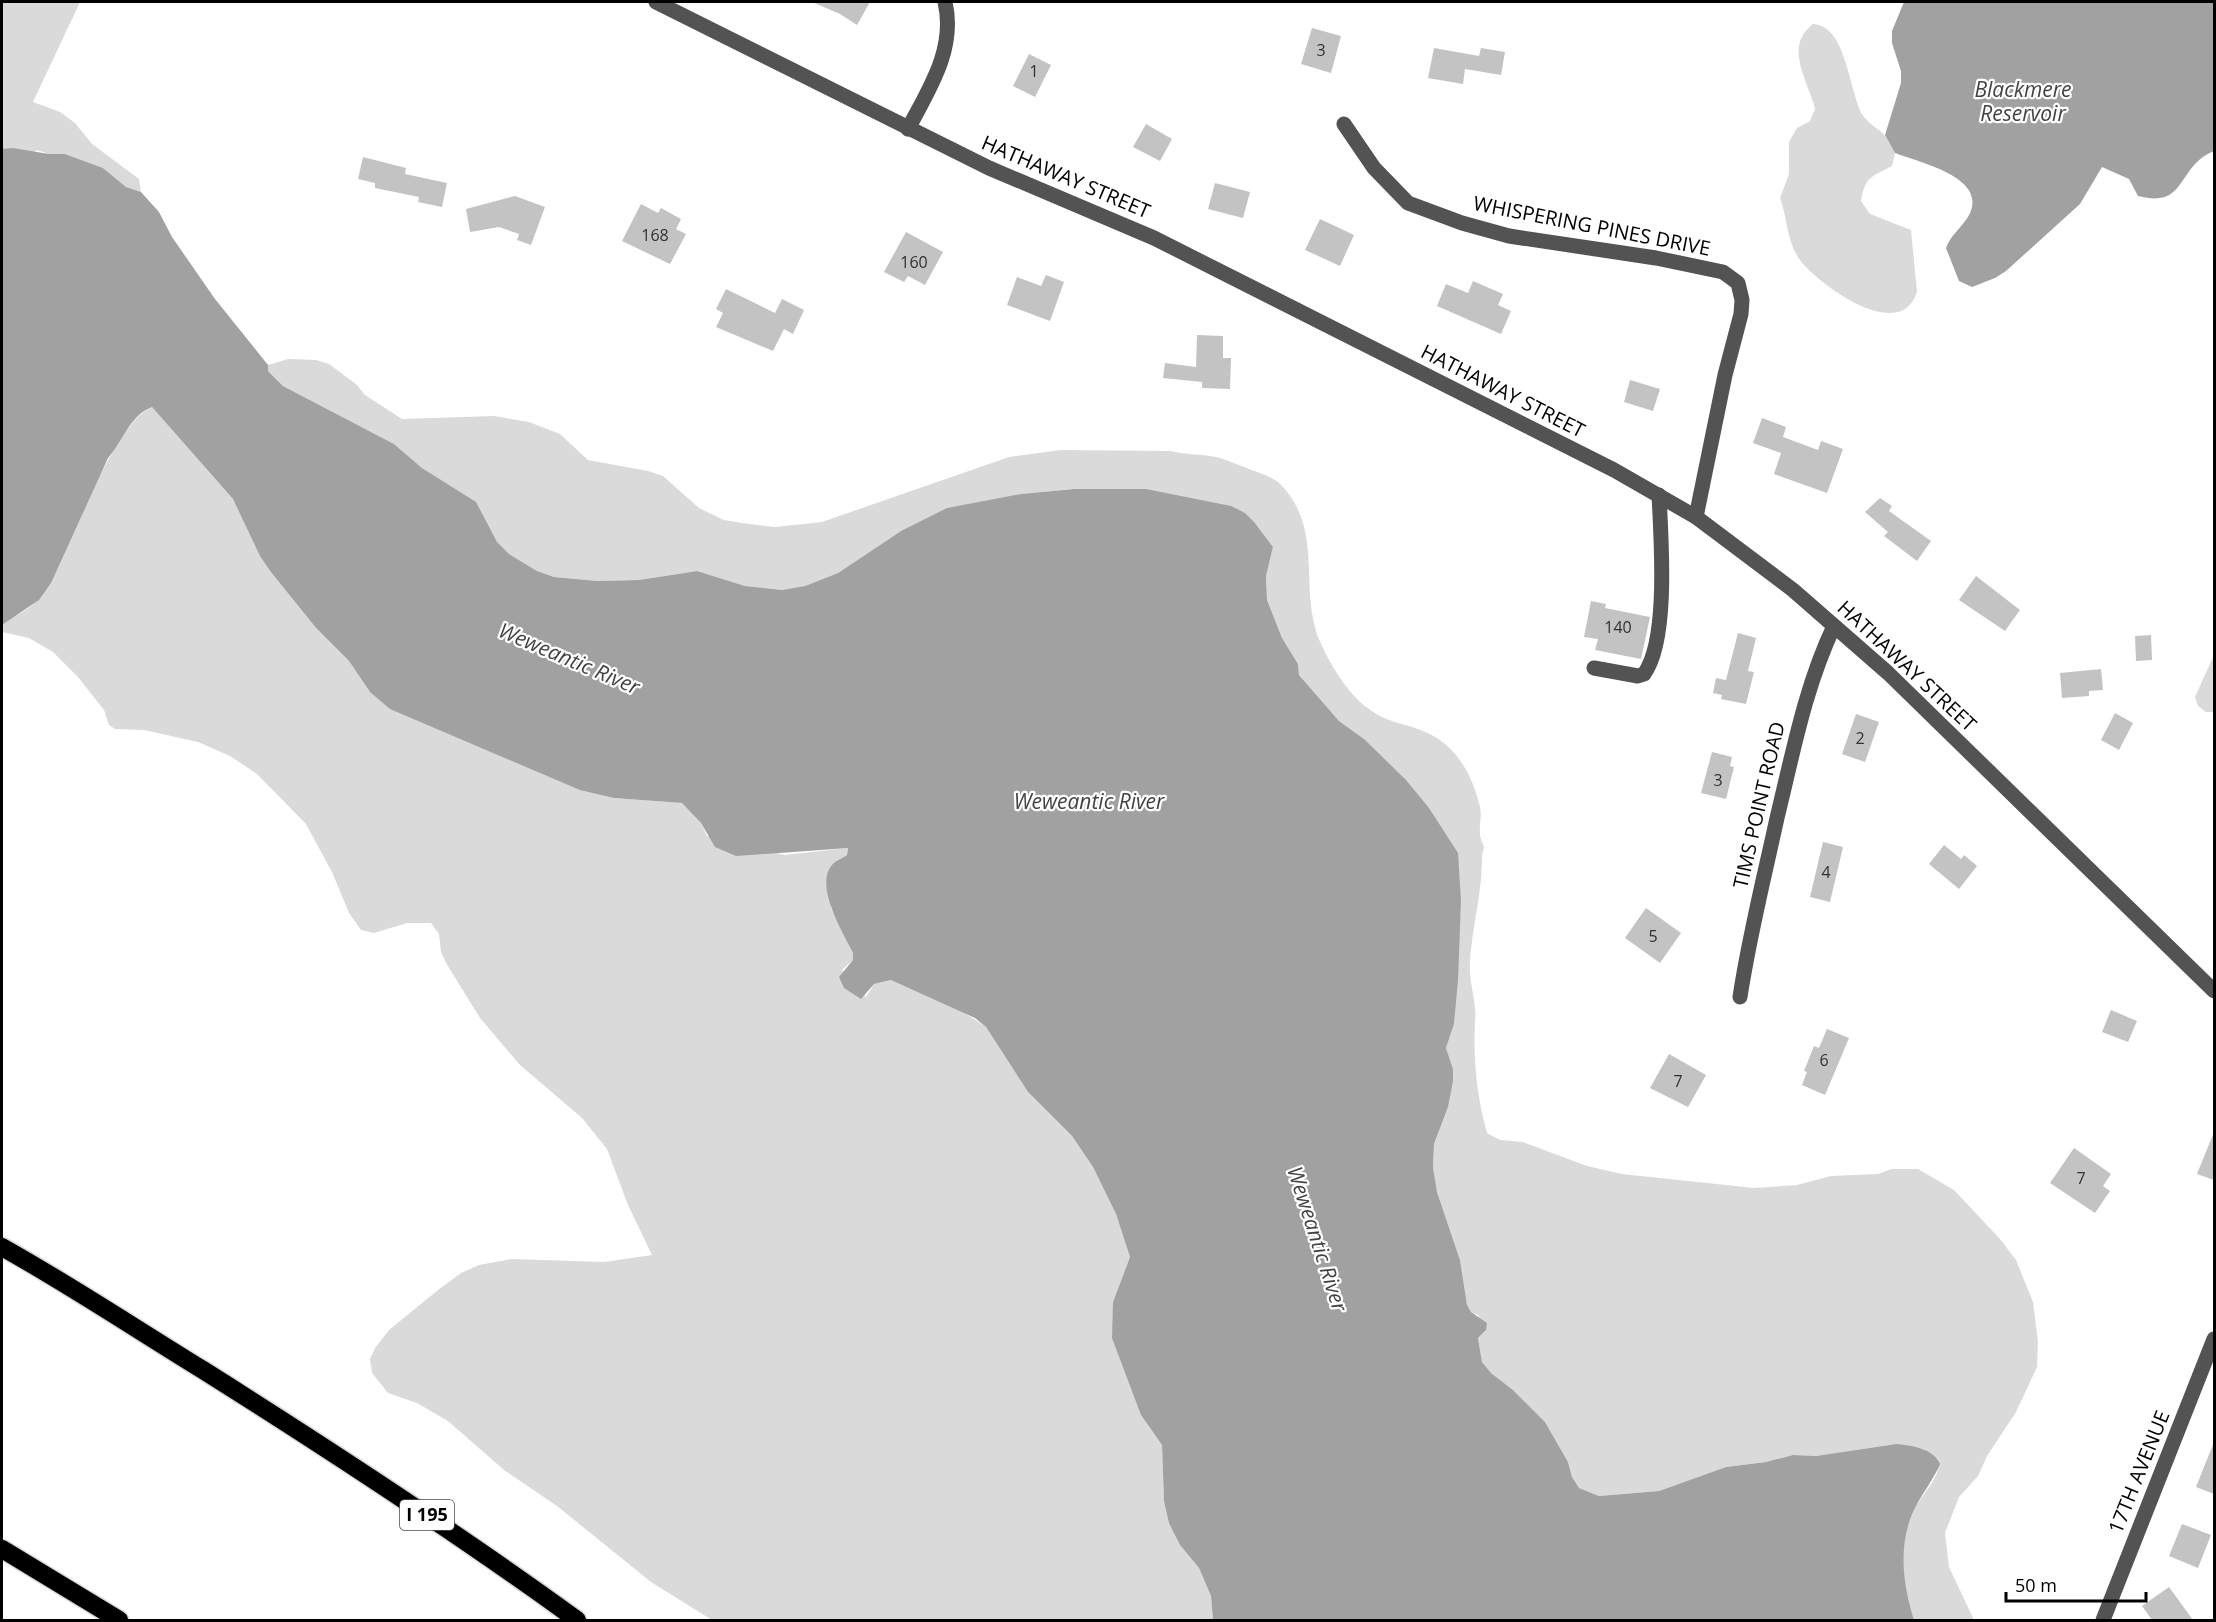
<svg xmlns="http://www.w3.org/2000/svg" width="2216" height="1622" viewBox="0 0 2216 1622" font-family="'Open Sans',sans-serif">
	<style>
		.green { fill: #dadada }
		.water { fill: #a1a1a1 }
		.building { fill: #c3c3c3 }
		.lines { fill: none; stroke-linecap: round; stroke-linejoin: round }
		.highway-casing { stroke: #dbdbdb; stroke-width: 21 }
		.minor { stroke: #535353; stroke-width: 15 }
		.highway { stroke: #000; stroke-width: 18 }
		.labels { text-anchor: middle; stroke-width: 4.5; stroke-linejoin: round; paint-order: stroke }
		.number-label { font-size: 16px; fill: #313131 }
		.shield { fill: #fff; stroke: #4c4c4c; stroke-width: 1.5 }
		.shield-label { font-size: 18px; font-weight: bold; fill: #000 }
		.street-label { font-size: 20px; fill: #000; stroke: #fff }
		.water-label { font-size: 21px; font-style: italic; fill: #424242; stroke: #fff }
	</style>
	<rect width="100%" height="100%" fill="#fff"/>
	<g class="green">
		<polygon points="2,2 80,2 33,102 60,112 75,123 92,144 139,179 141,192 126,187 103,168 65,154 49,154 37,150 2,169"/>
		<path d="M1813,24C1846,25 1849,90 1862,114C1868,124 1879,128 1886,137C1889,142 1892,148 1895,153L1892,166C1871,177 1865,177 1861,201L1870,214L1911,230L1917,292C1900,345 1818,284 1800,260C1786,241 1788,219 1780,198L1789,174V142L1797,128L1810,121L1815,109C1808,80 1783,47 1813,24Z"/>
		<path d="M288,359L316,360L329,364L356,384L365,395L402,419L494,416L529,422L560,434L588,460L648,471L663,476L699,508L724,520L742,523L775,527L822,522L1009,457L1061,450L1171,451C1186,455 1201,454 1216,457C1228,460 1238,465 1249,469C1261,474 1272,476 1281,485C1327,533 1295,593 1323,648C1333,669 1349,695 1369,709C1385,722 1404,723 1423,731C1456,744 1472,774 1480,807C1482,816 1479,825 1480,834C1480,839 1483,843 1484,847C1484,850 1482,853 1482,856C1482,888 1476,910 1472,941C1471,951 1469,962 1470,973C1471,989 1477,1006 1475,1022C1473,1060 1477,1097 1487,1133L1500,1140L1523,1142L1587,1166L1622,1174L1754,1188L1797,1185L1831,1176L1878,1174L1892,1169H1918L1954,1190L2000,1239L2016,1260L2033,1302L2038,1342L2037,1367L2016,1412L1987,1456L1978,1476L1959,1497L1945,1533L1949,1567L1974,1620H1914C1906,1596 1899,1569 1903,1543C1905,1532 1911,1518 1915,1508C1922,1494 1943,1475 1938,1459L1896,1444L1816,1456L1793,1455L1766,1462L1726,1467L1659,1491L1599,1496L1579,1488L1572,1477L1568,1462L1545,1422L1513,1390L1491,1373L1482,1362L1478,1338L1486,1330L1478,1315L1471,1312L1467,1305L1460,1260L1437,1192L1433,1167L1434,1144L1448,1107L1453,1069L1446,1048L1454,1024L1461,901L1364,739L1339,721L1299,675L1298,664L1282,638L1267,600L1266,576L1273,547L1074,489L1021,494L901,531L838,573L805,586L782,590L745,586L697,571L639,580L598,581L554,577L537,571L509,554L497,543L475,502L422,468L394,444L283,386L268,371V365Z"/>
		<path d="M152,407L233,499L248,526L317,629L349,661L370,692L614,798L682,803L701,823L707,836L784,855L848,848L847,855L831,866V908L853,953V960L842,970L866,997L874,984L891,980L959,1009L986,1027L1028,1092L1072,1136L1093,1167L1116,1214L1130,1257L1113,1302L1141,1415L1162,1445L1164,1501L1180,1545L1199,1568L1211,1596L1213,1620H712L651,1582L557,1506L504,1470L448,1421L417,1403L388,1393L372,1373L370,1359L375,1348L389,1330L438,1290L461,1273L479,1265L512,1259L604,1262L652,1255L628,1205L607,1149L582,1118L520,1065L480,1018L446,963L441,952L439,934L431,923H407L374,933L361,930L349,913L332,872L306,824L257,774L230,756L198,742L144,730L115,729L109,725L104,710L78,677L53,652L29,638L2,632L3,624C14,616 33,608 40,597C66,557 114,421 152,407Z"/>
		<polygon points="2214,655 2214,712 2206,712 2198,706 2195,697"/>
	</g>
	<g class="water">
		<path d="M1904,2H2214V151C2176,166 2188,209 2138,196L2129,179L2102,167L2080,204L2006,271L1995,278L1972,287L1959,281L1946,248C1950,236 1961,228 1968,217C1991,178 1921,163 1895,153L1885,135L1901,83V71L1892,43V31Z"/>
		<path d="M13,148L49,154H65L103,168L126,187L141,192L159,212L172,237L215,299L268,365V371L283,386L394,444L422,468L476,502L497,542L509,554L537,571L554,577L598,581L639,580L697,571L745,586L782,590L805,586L838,573L901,531L947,508L1021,494L1074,489H1146L1231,506L1245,513L1254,522L1273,547L1266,576L1267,600L1282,638L1298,664L1299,675L1339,721L1364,739L1406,780L1429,808L1458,853L1461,901L1458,980L1454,1024L1446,1048L1453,1069V1081L1448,1107L1434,1144L1433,1167L1437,1192L1460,1260L1467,1305L1471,1312L1487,1323L1486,1330L1478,1338L1482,1362L1491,1373L1513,1390L1545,1422L1568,1462L1572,1477L1579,1488L1599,1496L1659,1491L1726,1467L1766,1462L1793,1455L1816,1456L1896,1444C1910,1445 1935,1449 1940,1464C1934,1478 1925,1490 1917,1504C1897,1541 1902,1582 1914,1620H1213L1211,1596L1199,1568L1180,1545L1169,1523L1164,1501L1162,1445L1141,1415L1112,1338L1113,1302L1130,1257L1116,1214L1093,1167L1072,1136L1028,1092L986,1027L975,1018L891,980L874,984L861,999L844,988L839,977L853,960V953C843,932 814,886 832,865C835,861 843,858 847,855L848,848L736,856L715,847L701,823L682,803L614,798L580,790L390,709L370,692L349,661L317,629L271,572L260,556L233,499L152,407C130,415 123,441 108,458L51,583L39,600L2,625V149Z"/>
	</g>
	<g class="building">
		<polygon points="812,2 870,2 857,25 840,14"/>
		<polygon points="1312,28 1341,36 1331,73 1301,64"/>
		<polygon points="1434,48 1479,56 1481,48 1505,52 1501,75 1465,69 1463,84 1428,78"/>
		<polygon points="1029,54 1051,65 1035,97 1013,86"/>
		<polygon points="1146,124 1172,139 1160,161 1133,147"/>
		<polygon points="363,157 406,168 405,174 447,183 442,207 418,202 419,197 375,188 375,183 358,179"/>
		<polygon points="1215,183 1250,192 1243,218 1208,209"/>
		<polygon points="515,196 545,207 531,245 517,240 519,234 499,227 470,232 466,209"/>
		<polygon points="641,204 658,213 661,208 681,219 676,229 686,234 670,264 622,241"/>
		<polygon points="1320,219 1354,235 1340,266 1305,250"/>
		<polygon points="906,232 943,252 925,285 908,276 904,282 884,272"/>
		<polygon points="1046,275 1064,282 1050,321 1007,305 1017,277 1041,286"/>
		<polygon points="1473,281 1503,294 1498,305 1511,311 1501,334 1437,306 1446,284 1468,293"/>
		<polygon points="726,289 775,313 782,299 804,310 793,334 784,329 773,351 716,327 723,313 716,309"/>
		<polygon points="1197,335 1223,336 1223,358 1231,358 1230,389 1202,388 1202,382 1163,378 1165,363 1196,367"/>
		<polygon points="1630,380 1660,389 1653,411 1624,402"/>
		<polygon points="1762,418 1786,427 1783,437 1818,450 1821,441 1843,449 1827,493 1774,474 1781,453 1753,443"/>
		<polygon points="1880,498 1892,506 1889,511 1931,541 1917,561 1884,536 1888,532 1865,512"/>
		<polygon points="1976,576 2020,610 2005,631 1959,600"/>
		<polygon points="1591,601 1606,604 1605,608 1650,617 1641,659 1595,650 1598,639 1584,637"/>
		<polygon points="1738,633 1756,638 1748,671 1754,672 1746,704 1721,699 1722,695 1713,693 1716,678 1726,680"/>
		<polygon points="2151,635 2152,660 2136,661 2135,636"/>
		<polygon points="2101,669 2103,690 2089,691 2089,696 2062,698 2060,673"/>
		<polygon points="2115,713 2133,723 2119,750 2101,740"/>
		<polygon points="1856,714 1879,722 1865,762 1842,754"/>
		<polygon points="1712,752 1732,757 1730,766 1734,767 1726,799 1701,793"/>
		<polygon points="1823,842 1843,847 1830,902 1810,897"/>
		<polygon points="1944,845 1961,859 1964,855 1977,866 1959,889 1929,864"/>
		<polygon points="1646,908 1681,933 1660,963 1625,938"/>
		<polygon points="2111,1010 2137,1021 2128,1042 2102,1032"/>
		<polygon points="1827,1029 1849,1038 1825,1095 1802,1085 1807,1072 1804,1071 1814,1046 1819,1048"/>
		<polygon points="1669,1054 1706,1075 1688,1107 1650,1088"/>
		<polygon points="2214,1132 2214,1180 2197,1174"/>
		<polygon points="2074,1148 2111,1174 2103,1186 2110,1191 2095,1213 2050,1183"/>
		<polygon points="2214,1442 2214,1494 2196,1487"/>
		<polygon points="2182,1524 2211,1535 2198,1568 2169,1556"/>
		<polygon points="2169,1587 2193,1620 2152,1620 2142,1606"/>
	</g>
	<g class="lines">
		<defs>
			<g id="highway">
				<path d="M2,1247C70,1285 136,1329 203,1370C330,1450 456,1532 577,1620"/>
				<polyline points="2,1549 119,1620"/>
			</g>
		</defs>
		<use href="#highway" class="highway-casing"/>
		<g class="minor">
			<polyline points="656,2 989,168 1154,238 1614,470 1696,517 1793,590 1888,673 2214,991"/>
			<polyline points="1344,124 1374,168 1408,203 1462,223 1509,236 1656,258 1723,272 1738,283 1742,300 1741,314 1725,375 1696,517"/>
			<path d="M908,129C929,89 956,49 945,2"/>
			<path d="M1594,668L1638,676L1644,674C1669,640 1661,539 1659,495"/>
			<path d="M1740,997C1749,937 1764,878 1777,818C1793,753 1805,687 1834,626"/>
			<polyline points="2103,1620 2214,1339"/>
		</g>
		<use href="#highway" class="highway"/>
	</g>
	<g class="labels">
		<g class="number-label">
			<text x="1321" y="56">3</text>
			<text x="1034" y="77">1</text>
			<text x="655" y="241">168</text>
			<text x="914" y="268">160</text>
			<text x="1618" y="633">140</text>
			<text x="1860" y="744">2</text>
			<text x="1718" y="786">3</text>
			<text x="1826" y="878">4</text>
			<text x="1653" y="942">5</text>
			<text x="1824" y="1066">6</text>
			<text x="1678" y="1087">7</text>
			<text x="2081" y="1184">7</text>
		</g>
		<rect class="shield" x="400" y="1500" width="54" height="30" rx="4.5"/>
		<g class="shield-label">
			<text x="427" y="1521">I 195</text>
		</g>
		<g class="street-label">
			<text transform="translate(1066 177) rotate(23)" y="7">HATHAWAY STREET</text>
			<text transform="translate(1592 226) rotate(11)" y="7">WHISPERING PINES DRIVE</text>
			<text transform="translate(1503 391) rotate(27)" y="7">HATHAWAY STREET</text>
			<text transform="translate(1907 666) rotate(43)" y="7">HATHAWAY STREET</text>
			<text transform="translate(1759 805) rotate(-77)" y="7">TIMS POINT ROAD</text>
			<text transform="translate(2139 1472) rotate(-68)" y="7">17TH AVENUE</text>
		</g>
		<g class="water-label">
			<text x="2023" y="97">Blackmere<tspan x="2023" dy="24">Reservoir</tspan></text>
			<text transform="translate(569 659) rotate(23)" y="7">Weweantic River</text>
			<text x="1089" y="809">Weweantic River</text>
			<text transform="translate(1317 1239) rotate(72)" y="7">Weweantic River</text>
		</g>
	</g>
	<rect width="2216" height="1622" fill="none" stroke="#000000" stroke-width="6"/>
	<path d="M2006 1592v9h140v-9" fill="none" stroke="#000000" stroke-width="3"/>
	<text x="2015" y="1592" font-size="18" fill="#000000" stroke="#ffffff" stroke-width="4.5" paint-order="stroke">50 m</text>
</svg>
